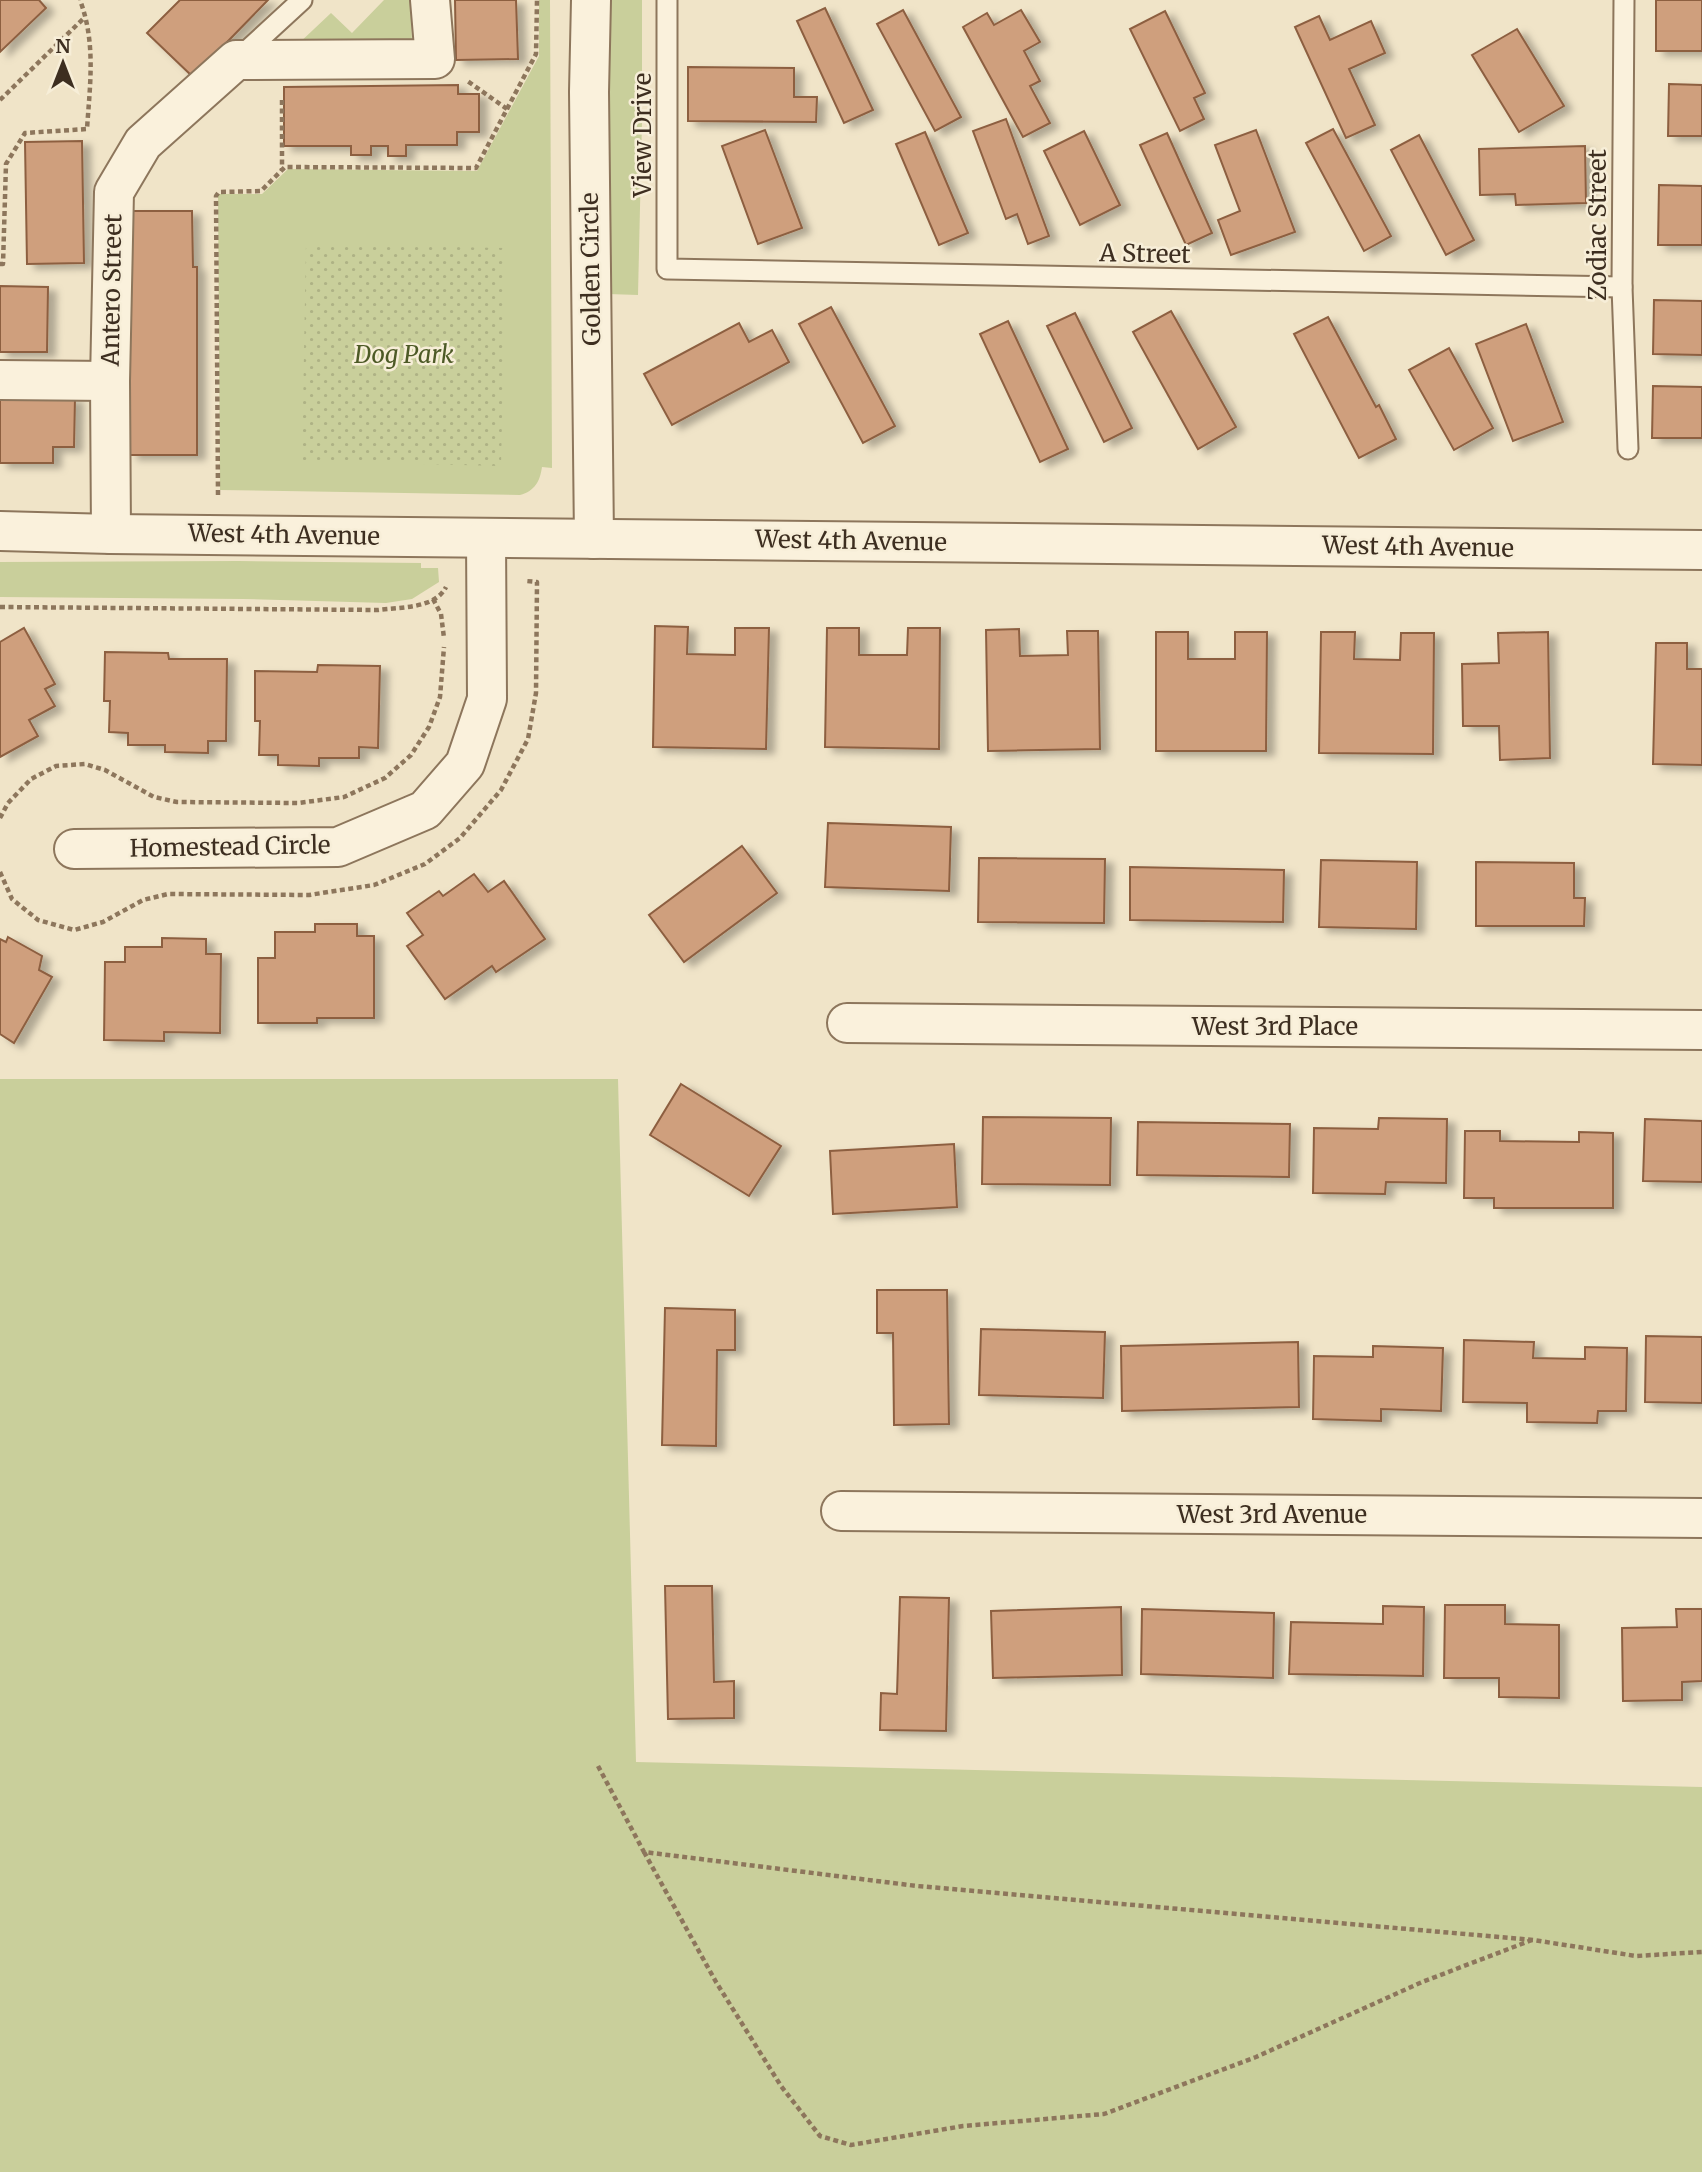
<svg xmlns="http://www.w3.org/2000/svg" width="1702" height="2172" viewBox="0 0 1702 2172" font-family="Merriweather,serif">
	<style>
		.green { fill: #c9cf9b }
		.park { fill: url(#park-dots) }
		.building { fill: #cf9f7d; stroke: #8d5f41; stroke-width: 2; filter: url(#shadow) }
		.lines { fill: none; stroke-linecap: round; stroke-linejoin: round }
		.service-casing { stroke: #8d765c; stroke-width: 23 }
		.minor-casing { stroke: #8d765c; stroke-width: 42 }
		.path { stroke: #8d765c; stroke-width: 4.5; stroke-dasharray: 5 3.5; stroke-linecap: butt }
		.service { stroke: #faf1dc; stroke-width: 19 }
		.minor { stroke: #faf1dc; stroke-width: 38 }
		.labels { text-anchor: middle; stroke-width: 5; stroke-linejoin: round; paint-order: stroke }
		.street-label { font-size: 24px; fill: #3d2e20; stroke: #f7eed8 }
		.park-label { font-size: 24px; font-style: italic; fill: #4d5a26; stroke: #f7eed8 }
	</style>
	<defs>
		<pattern id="park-dots" width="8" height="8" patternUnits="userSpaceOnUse" patternTransform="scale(1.75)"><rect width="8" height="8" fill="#c9cf9b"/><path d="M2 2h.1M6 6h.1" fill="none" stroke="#aeb285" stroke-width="1.8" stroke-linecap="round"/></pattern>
		<filter id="shadow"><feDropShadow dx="8" dy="4.5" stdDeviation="3.5" flood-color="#0004"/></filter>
	</defs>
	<rect width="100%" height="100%" fill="#f0e4c8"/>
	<g class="green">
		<polygon points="384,0 411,0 412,44 296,46 331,13 352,33"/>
		<path d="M539,0H550L552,468L542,467C540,481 535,491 520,495L220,490L218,194H262L288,169L477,171L539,56Z"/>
		<polygon points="606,0 642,0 642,121 638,295 608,294"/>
		<polygon points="239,561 421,563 421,568 438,568 439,582 412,599 386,603 243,599 0,597 0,562"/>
		<polygon points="0,1079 618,1079 636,1762 1702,1787 1702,2172 0,2172"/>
	</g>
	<polygon class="park" points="306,244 506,248 501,466 302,461"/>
	<g class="building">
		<polygon points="0,0 39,0 46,8 0,52"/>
		<polygon points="180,0 268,0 193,77 147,33"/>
		<polygon points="455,0 516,0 518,59 456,60"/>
		<rect x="1656" y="0" width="46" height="51"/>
		<polygon points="825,8 873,110 844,123 797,21"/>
		<polygon points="903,10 961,117 935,131 877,24"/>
		<polygon points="1021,10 1040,42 1024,51 1040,81 1030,86 1050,123 1023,137 963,27 987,13 994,25"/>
		<polygon points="1165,11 1205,93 1194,98 1204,119 1180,131 1130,29"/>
		<polygon points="1319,16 1330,40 1371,21 1385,53 1349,69 1375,125 1346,138 1295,27"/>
		<polygon points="1517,29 1564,106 1519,132 1472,55"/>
		<polygon points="688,67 794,68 794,97 817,97 816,122 688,121"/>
		<polygon points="1669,84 1702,85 1702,136 1668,136"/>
		<polygon points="458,85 458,94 479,94 479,132 457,132 457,145 406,145 406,156 388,156 388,146 371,146 371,155 351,155 351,146 284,146 284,87"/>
		<polygon points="1006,119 1049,236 1028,244 1017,214 1006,219 973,131"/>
		<polygon points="1333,129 1391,236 1364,251 1306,143"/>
		<polygon points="765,130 802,228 758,244 722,146"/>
		<polygon points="1256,130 1295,232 1231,255 1218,220 1240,211 1215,145"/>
		<polygon points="1084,131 1120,205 1080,225 1044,151"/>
		<polygon points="925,132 968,233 939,245 896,144"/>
		<polygon points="1167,133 1212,233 1186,245 1140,145"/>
		<polygon points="1419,135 1474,240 1446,255 1391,150"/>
		<polygon points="82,141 84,263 27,264 25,142"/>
		<polygon points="1585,146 1586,203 1516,205 1515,194 1480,195 1479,149"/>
		<polygon points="1659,185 1702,186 1702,245 1658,245"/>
		<polygon points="130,211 192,211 193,267 197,267 197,455 130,455"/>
		<polygon points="0,286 48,287 47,352 0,352"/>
		<polygon points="1654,300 1702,301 1702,355 1653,354"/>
		<polygon points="831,307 895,426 863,443 799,324"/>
		<polygon points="1171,311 1236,427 1198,449 1133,332"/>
		<polygon points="1075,313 1132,428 1104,442 1047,326"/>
		<polygon points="1328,317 1376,407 1379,405 1396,439 1359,458 1294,334"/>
		<polygon points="1008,321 1068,449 1040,462 980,334"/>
		<polygon points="739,323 749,342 772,330 789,362 672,425 644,374"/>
		<polygon points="1526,324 1563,422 1513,441 1476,344"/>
		<polygon points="1449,348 1493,428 1454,450 1409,370"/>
		<polygon points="1653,386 1702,387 1702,438 1652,438"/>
		<polygon points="0,398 75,398 74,447 53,447 53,463 0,463"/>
		<polygon points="655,626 688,627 687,654 735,655 735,628 769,628 766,749 653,747"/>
		<polygon points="24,628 55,684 45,689 55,706 29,720 38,736 0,757 0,642"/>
		<polygon points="827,628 859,628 859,655 907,655 908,628 940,628 939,749 825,747"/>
		<polygon points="1019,629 1020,656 1068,655 1067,631 1098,631 1100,749 988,751 986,630"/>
		<polygon points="1156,632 1188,632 1188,659 1235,659 1235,632 1267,632 1266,751 1156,751"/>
		<polygon points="1321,632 1355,632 1354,659 1400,660 1401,633 1434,633 1433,754 1319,753"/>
		<polygon points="1548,632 1550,758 1500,760 1499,726 1463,726 1462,664 1499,663 1498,633"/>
		<polygon points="1656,643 1687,643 1687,669 1702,669 1702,765 1653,764"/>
		<polygon points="105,652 168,653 169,659 227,659 226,741 208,741 208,753 165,752 165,745 128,745 128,733 109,732 110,701 104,701"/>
		<polygon points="318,665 380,666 378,748 359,747 359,758 319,758 319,766 278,765 278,755 259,755 260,721 255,721 255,671 317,672"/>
		<polygon points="828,823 951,827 949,891 825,887"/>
		<polygon points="742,846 777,893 684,962 649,915"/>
		<polygon points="979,858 1105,859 1104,923 978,922"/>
		<polygon points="1321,860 1417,862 1416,929 1319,927"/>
		<polygon points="1476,862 1574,863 1574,898 1585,898 1584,926 1476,926"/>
		<polygon points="1130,867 1284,870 1283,922 1130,920"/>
		<polygon points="474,874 488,892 504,881 545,939 496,972 492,966 445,999 407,946 423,935 407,913 439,891 443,896"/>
		<polygon points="315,924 357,924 357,936 374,936 374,1018 317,1018 317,1023 258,1023 258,958 275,958 275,932 315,932"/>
		<polygon points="8,937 42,956 39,970 52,977 14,1043 0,1034 0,939 6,942"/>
		<polygon points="162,938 206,939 206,954 221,954 220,1033 164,1032 164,1041 104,1040 105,962 125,962 125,947 162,947"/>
		<polygon points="681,1084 781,1146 749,1196 650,1135"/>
		<polygon points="983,1117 1111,1118 1110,1185 982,1184"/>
		<polygon points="1379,1118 1447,1119 1446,1183 1386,1182 1385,1194 1313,1193 1314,1128 1378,1129"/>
		<polygon points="1645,1119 1702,1121 1702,1182 1643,1181"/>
		<polygon points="1138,1122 1290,1124 1289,1177 1137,1175"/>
		<polygon points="1465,1131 1500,1131 1500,1141 1579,1142 1579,1132 1613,1133 1613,1208 1494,1208 1494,1198 1464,1198"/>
		<polygon points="954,1144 957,1207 833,1214 830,1151"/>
		<polygon points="877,1290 947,1290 949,1424 894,1425 893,1333 877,1333"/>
		<polygon points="665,1308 735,1310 735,1350 717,1350 716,1446 662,1445"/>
		<polygon points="981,1329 1105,1332 1103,1398 979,1395"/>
		<polygon points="1646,1336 1702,1337 1702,1403 1645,1402"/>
		<polygon points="1464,1340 1534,1342 1533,1358 1585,1359 1585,1347 1627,1348 1626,1411 1598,1411 1597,1423 1527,1422 1527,1403 1463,1402"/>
		<polygon points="1298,1342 1299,1407 1122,1411 1121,1346"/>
		<polygon points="1373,1346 1443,1348 1441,1411 1381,1409 1381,1421 1313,1419 1314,1356 1373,1357"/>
		<polygon points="665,1586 712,1586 714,1682 734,1681 734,1718 668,1719"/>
		<polygon points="900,1597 949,1598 946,1731 880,1730 881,1693 897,1694"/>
		<polygon points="1445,1605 1505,1605 1505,1624 1559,1625 1559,1698 1499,1697 1499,1678 1444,1678"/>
		<polygon points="1383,1606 1424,1607 1423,1676 1289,1674 1291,1622 1383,1624"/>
		<polygon points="1121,1607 1122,1675 993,1678 991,1611"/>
		<polygon points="1142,1609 1274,1613 1273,1678 1141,1674"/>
		<polygon points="1676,1609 1702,1609 1702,1681 1682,1682 1682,1700 1623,1701 1622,1628 1677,1627"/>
	</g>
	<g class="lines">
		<defs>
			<g id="service">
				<polyline points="667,0 667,269 1622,287"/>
				<polyline points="1624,0 1622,287 1628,449"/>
				<polyline points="240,57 302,0"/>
			</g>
			<g id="minor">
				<polyline points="591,0 589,92 594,539"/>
				<polyline points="0,380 110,381"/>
				<polyline points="0,531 111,534 1702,550"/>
				<polyline points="111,534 110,381 114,192 143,143 236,60 435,59 430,0"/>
				<polyline points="74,849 338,847 425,810 465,764 487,699 486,538"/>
				<polyline points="847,1023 1702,1030"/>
				<polyline points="841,1511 1702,1518"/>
			</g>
		</defs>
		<use href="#service" class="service-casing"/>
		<use href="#minor" class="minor-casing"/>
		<g class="path">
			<polyline points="0,100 85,17"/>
			<polyline points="282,100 282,171"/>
			<polyline points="507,109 536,54 537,0"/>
			<path d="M0,264H3L6,164L25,133L87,129C90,84 96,43 80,0"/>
			<polyline points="218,495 216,196 219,192 261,191 285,167 476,168 507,109 466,80"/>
			<polyline points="433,599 441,614 444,638"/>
			<path d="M0,607L378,610C400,607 435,609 446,587"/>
			<polyline points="0,818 8,803 31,779 56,766 85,764 105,770 154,797 177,802 298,803 344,797 385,778 411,755 429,727 440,697 444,647"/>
			<polyline points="0,872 12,899 38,920 74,930 103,922 143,900 168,894 309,895 374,885 425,864 460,838 501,790 528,739 536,693 537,582 526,581"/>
			<polyline points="598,1766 644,1852 917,1886 1533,1940 1636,1956 1702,1952"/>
			<polyline points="644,1852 716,1982 781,2086 820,2136 851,2145 963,2126 1104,2114 1256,2057 1422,1982 1532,1940"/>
		</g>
		<use href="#service" class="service"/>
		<use href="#minor" class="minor"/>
	</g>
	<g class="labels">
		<g class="street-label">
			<text transform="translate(643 135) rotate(-90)" y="8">View Drive</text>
			<text transform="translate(1598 225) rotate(-90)" y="8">Zodiac Street</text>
			<text transform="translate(1145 254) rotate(1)" y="8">A Street</text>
			<text transform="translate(591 269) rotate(-91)" y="8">Golden Circle</text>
			<text transform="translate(112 290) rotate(-89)" y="8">Antero Street</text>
			<text transform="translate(284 535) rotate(1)" y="8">West 4th Avenue</text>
			<text transform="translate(851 541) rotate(1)" y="8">West 4th Avenue</text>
			<text transform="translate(1418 547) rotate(1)" y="8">West 4th Avenue</text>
			<text transform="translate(230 847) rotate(-1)" y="8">Homestead Circle</text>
			<text x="1275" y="1035">West 3rd Place</text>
			<text x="1272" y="1523">West 3rd Avenue</text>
		</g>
		<g class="park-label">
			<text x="404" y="363">Dog Park</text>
		</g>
	</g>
	<g transform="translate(63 63)" stroke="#f7eed8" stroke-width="5" paint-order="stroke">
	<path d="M0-5L12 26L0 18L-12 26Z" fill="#3d2e20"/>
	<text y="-10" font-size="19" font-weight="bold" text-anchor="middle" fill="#3d2e20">N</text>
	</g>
</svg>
